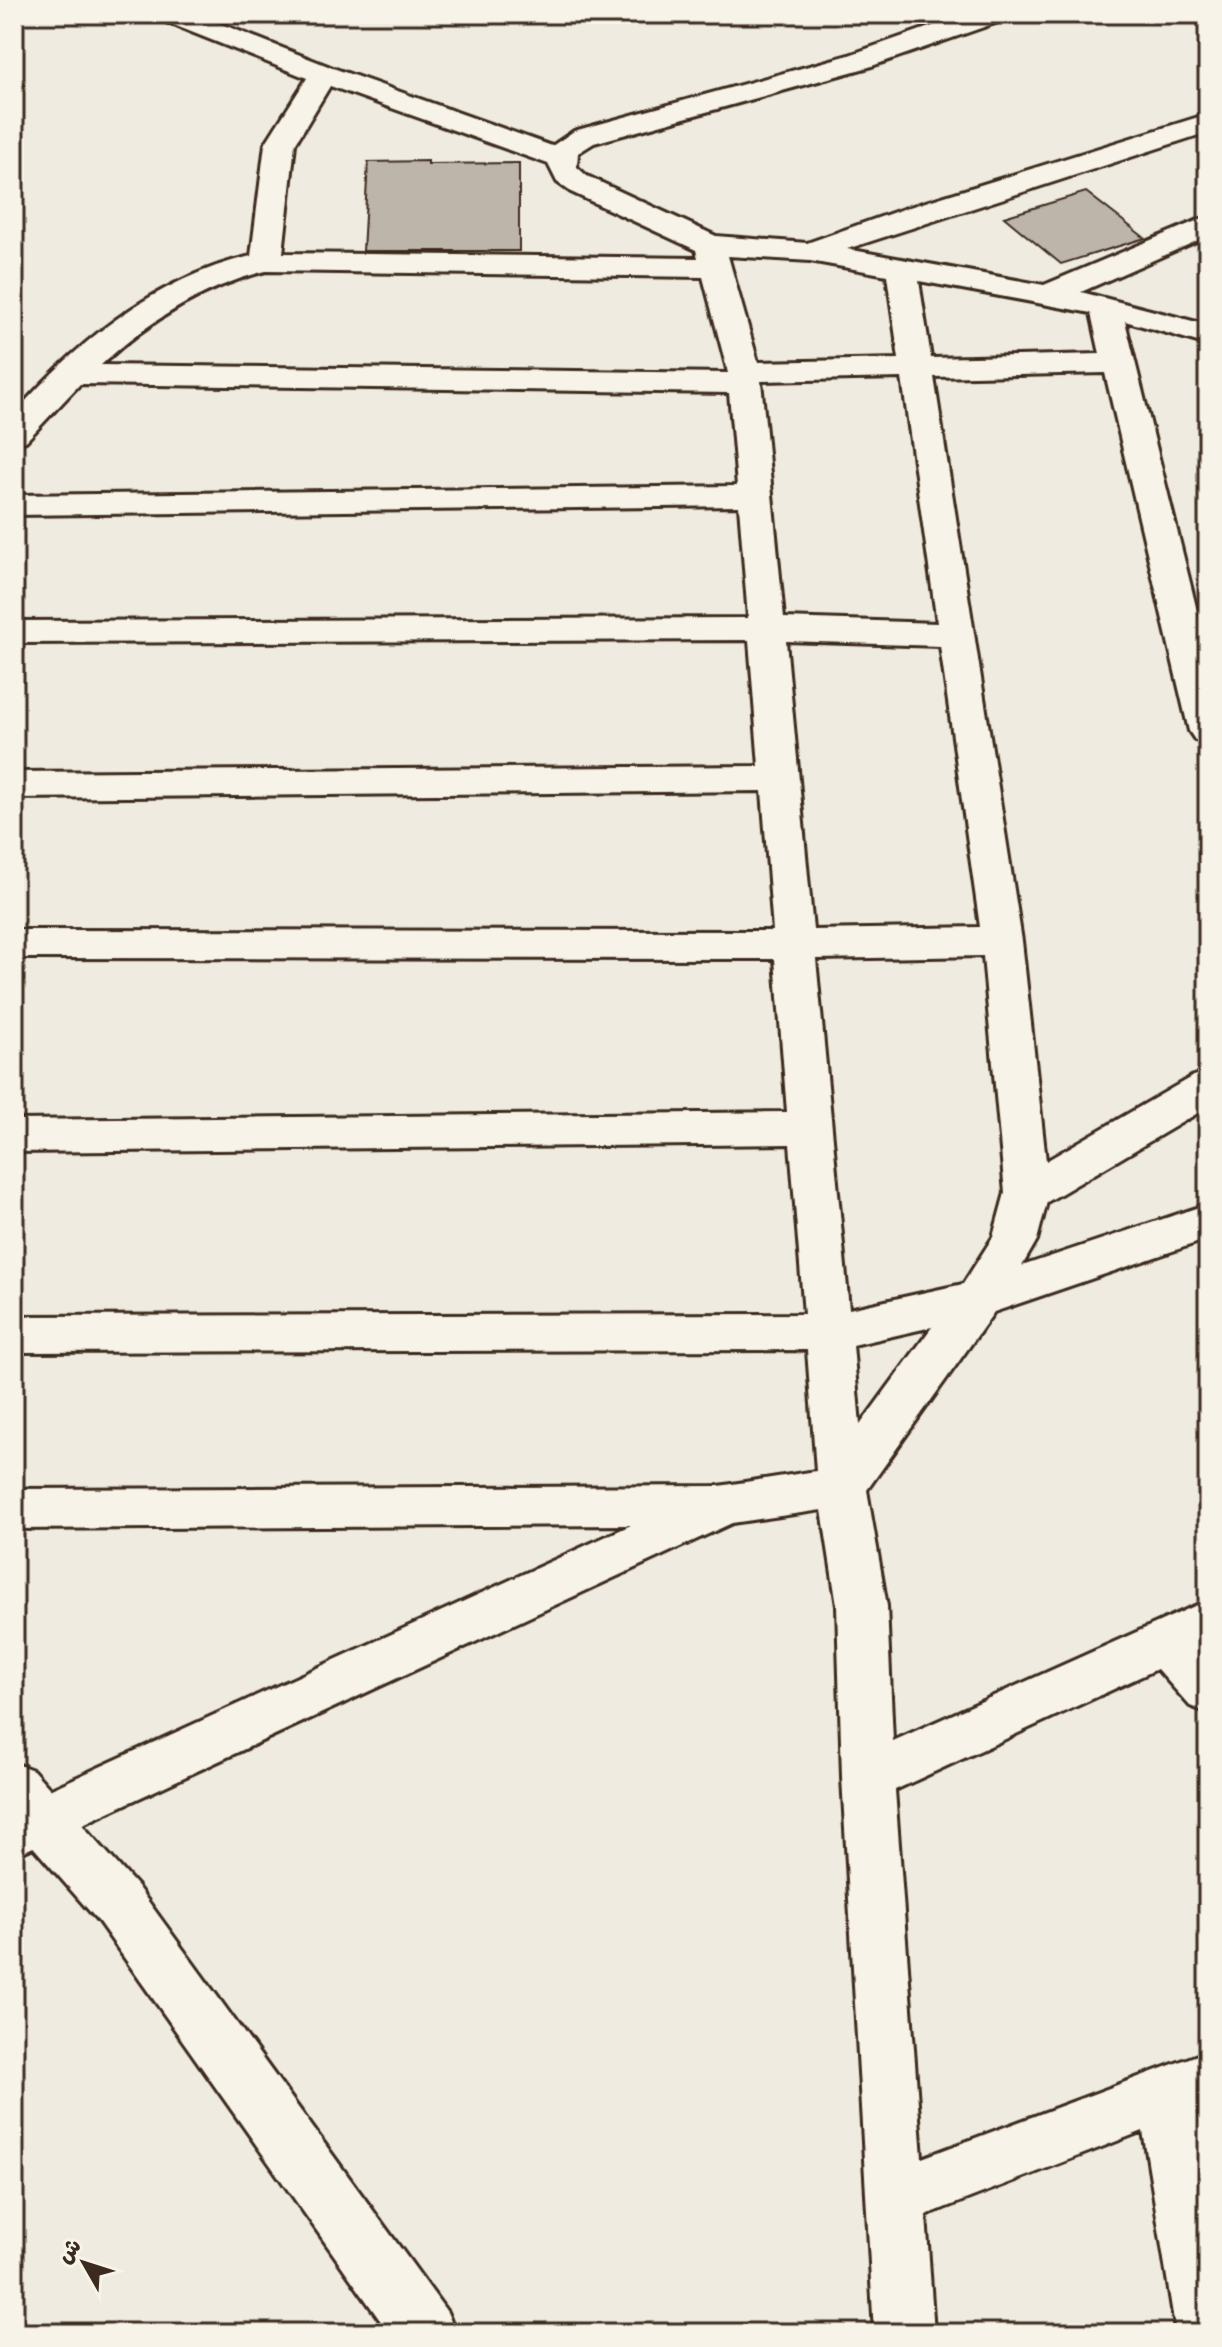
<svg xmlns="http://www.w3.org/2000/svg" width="1222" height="2347" viewBox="0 0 1222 2347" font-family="Sriracha,'Playpen Sans Arabic',sans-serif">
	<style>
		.building { fill: #bdb5aa; stroke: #3b2a1e; stroke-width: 2 }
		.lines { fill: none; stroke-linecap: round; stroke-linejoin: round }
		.street-casing { stroke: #3b2a1e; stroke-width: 6 }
		.secondary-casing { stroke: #3b2a1e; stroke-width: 6 }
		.street { fill: #f7f3e8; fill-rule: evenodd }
		.secondary { fill: #f7f3e8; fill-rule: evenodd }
	</style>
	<rect width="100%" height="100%" fill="#efebe0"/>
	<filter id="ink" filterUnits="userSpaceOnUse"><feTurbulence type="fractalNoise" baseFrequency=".0125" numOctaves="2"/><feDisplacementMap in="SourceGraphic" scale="16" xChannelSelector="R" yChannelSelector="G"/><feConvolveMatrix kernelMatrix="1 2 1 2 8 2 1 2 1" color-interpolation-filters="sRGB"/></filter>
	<g filter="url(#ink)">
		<g class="building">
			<polygon points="428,161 428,164 519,163 519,251 363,251 368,162"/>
			<polygon points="1086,192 1145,238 1061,264 1004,217"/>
		</g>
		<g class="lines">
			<defs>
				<path id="street" d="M157,14H196L333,68L552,146L574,131L849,55L967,14H1008L1004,20L869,67L594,143L578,153L577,167L587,176L716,236L807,243L903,209L1208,114V132L847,249L1044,285L1208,216V236L1081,292L1208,325V345L1125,321L1208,655V743L1195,740L1189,731L1105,373L934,377L1022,941L1046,1161L1193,1076L1208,1071V1107L1047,1202L1037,1240L1022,1266L1208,1204V1239L994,1312L867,1490L887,1606L893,1741L1208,1600V1646L1202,1648L1208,1654V1713L1190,1706L1157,1669L895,1790L922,2158L1208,2051V2107L1197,2111L1208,2172V2333H1176L1143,2131L926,2215L934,2333H874L842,1777L837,1606L822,1510L732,1523L14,1856V1806L631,1525L14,1529V1489L719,1486L816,1471L807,1350L14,1352V1316L804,1314L790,1144L14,1152V1120L787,1112L775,959L14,958V930L773,931L762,791L14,798V772L759,766L749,640L14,643V621L748,618L739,506L14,515V495L737,486L729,393L80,384L26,441L14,444V414C78,341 156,278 251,256L265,144L307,78L161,20ZM330,86L548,164L557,182L571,192L696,250L698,258L283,253L295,144ZM728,256L810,261L887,275L899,359L758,362ZM266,271L703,277L728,373L101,365C149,321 202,287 266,271ZM919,281L1091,313L1100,354L931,358ZM902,378L937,623L784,618L761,381ZM786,641L940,646L980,927L813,930ZM983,956L1005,1193L993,1237L963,1284L849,1309L816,959ZM932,1327L860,1425L853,1345Z"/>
				<polygon id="secondary" points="14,1763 33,1770 137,1886 447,2312 456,2333 389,2333 99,1922 14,1825"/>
			</defs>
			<use href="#street" class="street-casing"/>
			<use href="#secondary" class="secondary-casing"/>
			<use href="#street" class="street"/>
			<use href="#secondary" class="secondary"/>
		</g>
	</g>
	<rect width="1222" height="2347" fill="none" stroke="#f7f3e8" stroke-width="48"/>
	<rect x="24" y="24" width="1174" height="2299" fill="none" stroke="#3b2a1e" stroke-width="3" filter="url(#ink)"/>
	<g transform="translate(84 2263) rotate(309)" stroke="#f7f3e8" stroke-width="6" paint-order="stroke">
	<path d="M0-6L14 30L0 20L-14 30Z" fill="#3b2a1e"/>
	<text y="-12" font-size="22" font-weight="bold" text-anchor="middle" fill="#3b2a1e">ش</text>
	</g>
</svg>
